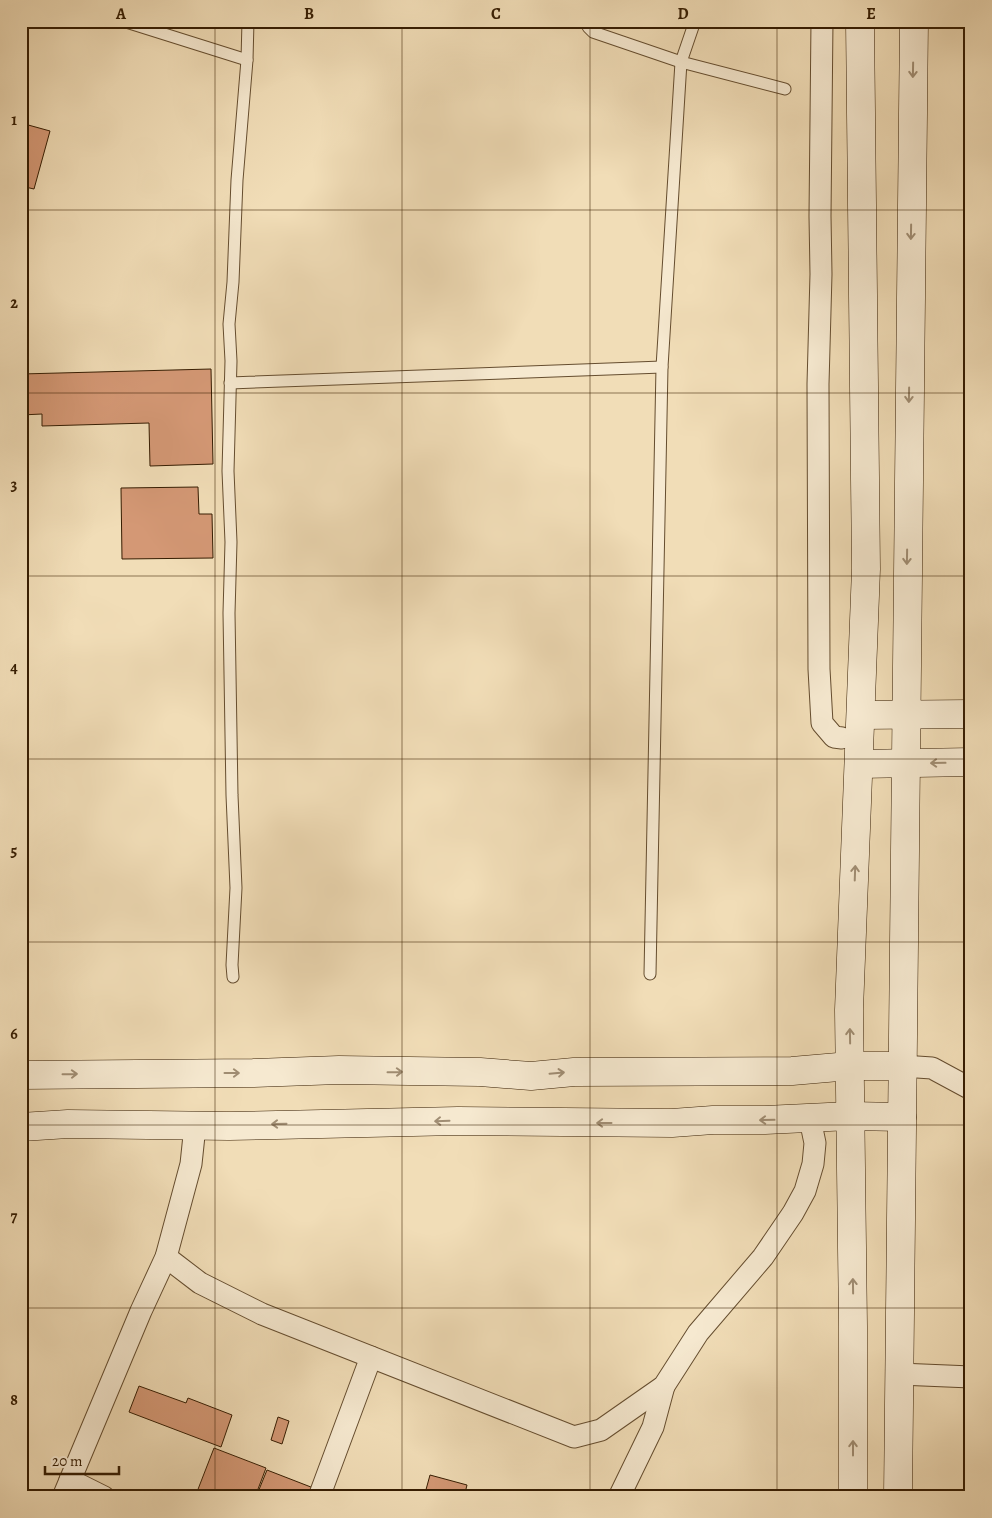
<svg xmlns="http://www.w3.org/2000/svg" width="992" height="1518" viewBox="0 0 992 1518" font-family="Alegreya,serif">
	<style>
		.building { fill: #d49875; stroke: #361d02 }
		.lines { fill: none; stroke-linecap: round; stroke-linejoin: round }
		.lane-casing { stroke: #654d2f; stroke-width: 13 }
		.street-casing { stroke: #654d2f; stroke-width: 23 }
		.secondary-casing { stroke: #361d02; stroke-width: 29 }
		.lane { stroke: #f6e9d0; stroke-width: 11 }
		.street { stroke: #f6e9d0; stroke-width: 21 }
		.secondary { stroke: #f6e9d0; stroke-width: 28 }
		.oneway { stroke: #a08d73 }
		.grid { fill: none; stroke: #361d02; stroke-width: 1; stroke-opacity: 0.55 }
		.neatline { fill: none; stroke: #361d02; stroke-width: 2 }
		.grid-label { font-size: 16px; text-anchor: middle; font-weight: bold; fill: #361d02 }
	</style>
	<rect width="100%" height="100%" fill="#f1ddb7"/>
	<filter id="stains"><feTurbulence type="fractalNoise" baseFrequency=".004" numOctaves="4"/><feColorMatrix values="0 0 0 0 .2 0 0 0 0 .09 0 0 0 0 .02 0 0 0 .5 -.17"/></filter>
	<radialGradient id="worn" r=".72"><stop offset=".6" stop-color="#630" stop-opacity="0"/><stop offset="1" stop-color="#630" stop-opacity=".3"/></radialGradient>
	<g class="building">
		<polygon points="21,123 50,131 34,189 21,186"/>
		<polygon points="21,205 24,205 25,344 21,344"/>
		<polygon points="211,369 213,464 150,466 149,423 42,426 42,414 21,415 21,374"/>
		<polygon points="198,487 199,514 212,514 213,558 122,559 121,488"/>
		<polygon points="139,1386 186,1403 188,1398 232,1415 221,1447 129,1412"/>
		<polygon points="278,1417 289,1421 282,1444 271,1440"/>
		<polygon points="214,1448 266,1468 255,1497 195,1497"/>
		<polygon points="267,1470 316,1489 313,1497 256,1497"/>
		<polygon points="430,1475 467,1485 464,1497 424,1497"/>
	</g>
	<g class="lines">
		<defs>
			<g id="lane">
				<polyline points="123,21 247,60"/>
				<polyline points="588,21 588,27 593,32 681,62 785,89"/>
				<polyline points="230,383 662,367"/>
				<polyline points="650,974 662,367 681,62 695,21"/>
				<polyline points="233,977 232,965 236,888 232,795 229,613 231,542 228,471 231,361 229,324 233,282 237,180 247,60 248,21"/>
			</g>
			<g id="street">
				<polyline points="822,21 820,216 821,274 818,384 819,669 822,723 834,737 842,738"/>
				<polyline points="902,1066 932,1068 971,1089"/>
				<polyline points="166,1257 200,1283 262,1314 574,1437 601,1430 664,1386 698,1333 763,1257 793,1213 805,1191 813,1164 815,1143 810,1119"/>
				<polyline points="899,1374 971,1377"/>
				<polyline points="70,1480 104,1497"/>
				<polyline points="63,1497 141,1311 166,1257 191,1164 195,1126"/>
				<polyline points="319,1497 371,1357"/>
				<polyline points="619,1497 653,1427 664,1386"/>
			</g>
			<g id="secondary">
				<polyline points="861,715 971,714"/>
				<polyline points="859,764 971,762"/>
				<polyline points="21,1075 253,1073 339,1070 480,1072 531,1076 574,1072 792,1071 850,1066 902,1066"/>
				<polyline points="21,1127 68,1124 229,1126 458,1121 672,1123 713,1120 765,1120 850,1116 902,1117"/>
				<polyline points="853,1497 853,1326 849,1010 866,569 860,21"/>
				<polyline points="898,1497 914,21"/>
			</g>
		</defs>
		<use href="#lane" class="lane-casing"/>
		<use href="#street" class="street-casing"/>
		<use href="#secondary" class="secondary-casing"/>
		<use href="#lane" class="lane"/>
		<use href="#street" class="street"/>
		<use href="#secondary" class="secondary"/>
	</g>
	<defs><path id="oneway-shaft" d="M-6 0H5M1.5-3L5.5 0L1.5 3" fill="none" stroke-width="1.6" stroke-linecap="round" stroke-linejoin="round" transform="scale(1.25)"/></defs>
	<g class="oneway">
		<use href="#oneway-shaft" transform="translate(913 70) rotate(91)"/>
		<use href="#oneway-shaft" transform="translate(911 232) rotate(91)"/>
		<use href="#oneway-shaft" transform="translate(909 395) rotate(91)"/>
		<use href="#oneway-shaft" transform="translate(907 557) rotate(91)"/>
		<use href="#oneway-shaft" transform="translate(938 763) rotate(179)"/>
		<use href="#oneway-shaft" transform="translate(855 873) rotate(-88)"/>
		<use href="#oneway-shaft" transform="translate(850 1036) rotate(-91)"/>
		<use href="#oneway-shaft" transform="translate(395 1072) rotate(-1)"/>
		<use href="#oneway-shaft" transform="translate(232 1073)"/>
		<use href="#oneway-shaft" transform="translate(557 1073) rotate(-5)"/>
		<use href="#oneway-shaft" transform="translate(70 1074) rotate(-1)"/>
		<use href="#oneway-shaft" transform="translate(767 1120) rotate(179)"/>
		<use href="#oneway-shaft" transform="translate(442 1121) rotate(178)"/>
		<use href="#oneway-shaft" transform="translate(604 1123) rotate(180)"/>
		<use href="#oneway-shaft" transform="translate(279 1124) rotate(179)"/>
		<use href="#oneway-shaft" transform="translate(853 1286) rotate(-91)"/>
		<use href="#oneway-shaft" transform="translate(853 1448) rotate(-90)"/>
	</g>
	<path class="grid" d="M215,21V1497M402,21V1497M590,21V1497M777,21V1497M21,210H971M21,393H971M21,576H971M21,759H971M21,942H971M21,1125H971M21,1308H971"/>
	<rect width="992" height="1518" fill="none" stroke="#f1ddb7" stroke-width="55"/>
	<path d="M45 1466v8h74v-8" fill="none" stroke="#361d02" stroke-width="2.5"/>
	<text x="52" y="1466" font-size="15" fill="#361d02" stroke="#f6e9d0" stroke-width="4" paint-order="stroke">20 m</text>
	<rect x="28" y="28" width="936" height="1462" class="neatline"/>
	<g class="grid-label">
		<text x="121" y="19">A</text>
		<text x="309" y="19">B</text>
		<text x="496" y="19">C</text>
		<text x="683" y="19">D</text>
		<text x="871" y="19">E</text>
		<text x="14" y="125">1</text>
		<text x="14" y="308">2</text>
		<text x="14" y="490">3</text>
		<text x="14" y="673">4</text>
		<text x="14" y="856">5</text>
		<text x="14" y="1039">6</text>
		<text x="14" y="1222">7</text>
		<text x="14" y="1405">8</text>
	</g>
	<rect width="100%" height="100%" filter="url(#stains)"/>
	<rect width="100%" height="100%" fill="url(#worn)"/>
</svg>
